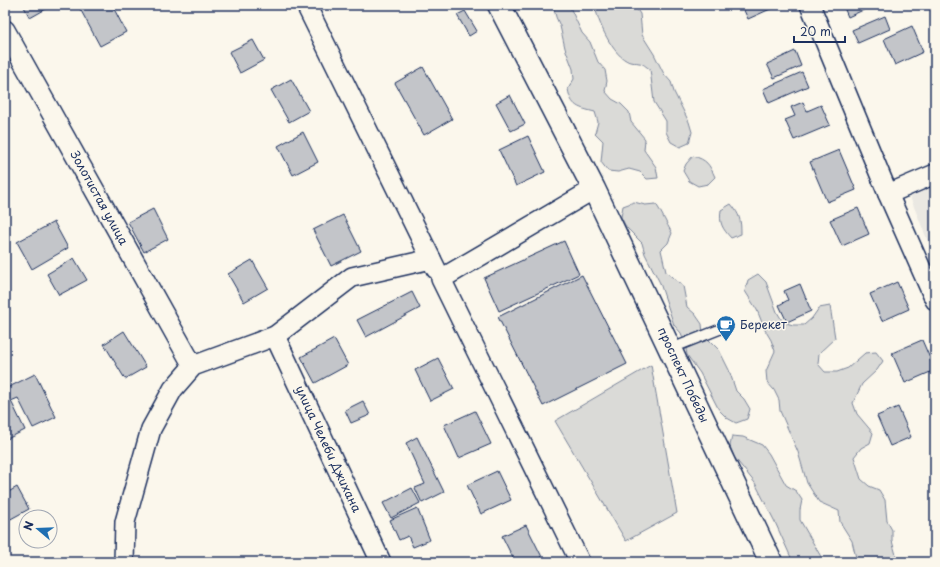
<svg xmlns="http://www.w3.org/2000/svg" width="940" height="567" viewBox="0 0 940 567" font-family="'Playpen Sans',sans-serif">
	<style>
		.built { fill: #eae8e2 }
		.green { fill: #dadad7; stroke: #7a849a }
		.building { fill: #c3c5c9; stroke: #1b2f5e }
		.lines { fill: none; stroke-linecap: round; stroke-linejoin: round }
		.lane-casing { stroke: #1b2f5e; stroke-width: 12 }
		.street-casing { stroke: #1b2f5e; stroke-width: 22 }
		.primary-casing { stroke: #1b2f5e; stroke-width: 25 }
		.lane { stroke: #fbf7ec; stroke-width: 9 }
		.street { stroke: #fbf7ec; stroke-width: 19 }
		.primary { stroke: #fbf7ec; stroke-width: 22 }
		.labels { text-anchor: middle; stroke-width: 3; stroke-linejoin: round; paint-order: stroke }
		.street-label { font-size: 12px; fill: #1b2f5e; stroke: #fbf7ec }
		.poi-label { font-size: 12px; fill: #1b2f5e; stroke: #fbf7ec; text-anchor: start }
	</style>
	<rect width="100%" height="100%" fill="#fbf7ec"/>
	<filter id="ink" filterUnits="userSpaceOnUse"><feTurbulence type="fractalNoise" baseFrequency=".025" numOctaves="2"/><feDisplacementMap in="SourceGraphic" scale="8" xChannelSelector="R" yChannelSelector="G"/><feConvolveMatrix kernelMatrix="1 2 1 2 8 2 1 2 1" color-interpolation-filters="sRGB"/></filter>
	<g filter="url(#ink)">
		<polygon class="built" points="935,186 935,259 910,197"/>
		<g class="green">
			<path d="M553,5H569L582,33L590,42L598,62L605,70L607,81L605,91L612,99L621,104L629,112L631,122L645,139L644,150L656,167L658,178L647,179L640,172L629,169L618,172L608,171L601,162L603,141L595,133L598,122L595,112C579,108 571,107 568,89L574,79L573,69L565,48L560,26L556,17Z"/>
			<path d="M595,5H634L640,14L642,35L654,54L664,74L671,82L674,92L689,122L692,132L689,143L680,147L671,142L666,132V121L654,102L650,69C646,67 643,63 639,63C636,62 633,63 630,62C613,57 597,21 595,5Z"/>
			<path d="M693,156C707,160 709,164 715,177L708,184L698,186L689,181L683,171L686,164Z"/>
			<path d="M634,202L645,205L656,204C662,213 666,223 672,233L668,243L661,250L666,272L683,286L687,307L695,314L702,324L703,334L719,350L729,370L736,391L744,399L750,409L747,419L736,423L727,418L719,410L700,373L687,355L685,343L681,333L674,325L660,283L645,254L642,243L626,227L621,217L623,206Z"/>
			<path d="M731,204C740,215 741,220 741,234L731,238C722,228 719,223 721,210Z"/>
			<polygon points="758,274 766,282 777,312 783,322 793,325 804,325 812,318 819,308 830,306 835,338 819,353 818,364 825,372 837,372 848,368 865,353 876,352 883,361 877,370 862,384 853,403 857,414 873,433 870,443 861,448 854,457 861,479 869,486 879,490 885,500 887,521 892,530 892,541 898,562 857,562 852,541 840,522 839,511 819,502 807,483 798,452 780,411 779,400 774,390 767,382 766,371 775,351 771,340 765,330 757,310 745,291 748,280"/>
			<polygon points="651,365 677,513 626,541 555,421"/>
			<polygon points="732,436 743,437 762,445 769,454 786,485 796,491 802,500 800,510 800,520 824,562 793,562 775,522 755,483 734,457 730,446"/>
		</g>
		<g class="building">
			<polygon points="23,5 53,5 30,18"/>
			<polygon points="78,5 112,5 126,32 100,46"/>
			<polygon points="744,5 776,5 777,6 748,19 742,6"/>
			<polygon points="843,5 871,5 872,6 848,17"/>
			<polygon points="465,11 477,31 469,36 457,15"/>
			<polygon points="885,16 890,29 858,43 852,30"/>
			<polygon points="912,26 923,52 895,65 884,39"/>
			<polygon points="253,40 264,60 240,73 229,52"/>
			<polygon points="795,51 801,66 774,78 767,64"/>
			<polygon points="423,67 452,119 424,135 395,83"/>
			<polygon points="802,72 808,86 769,103 763,89"/>
			<polygon points="291,79 309,111 289,122 271,90"/>
			<polygon points="510,95 525,124 511,131 496,103"/>
			<polygon points="803,102 807,111 821,105 830,125 794,140 785,120 795,116 791,107"/>
			<polygon points="303,132 318,162 293,175 278,146"/>
			<polygon points="528,136 545,172 516,186 499,150"/>
			<polygon points="839,150 856,190 827,202 810,162"/>
			<polygon points="858,208 869,234 842,246 830,220"/>
			<polygon points="153,209 168,239 144,252 128,222"/>
			<polygon points="343,215 361,251 331,266 313,230"/>
			<polygon points="54,222 68,248 32,269 17,242"/>
			<polygon points="564,241 579,274 499,311 484,278"/>
			<polygon points="74,258 87,280 59,295 47,274"/>
			<polygon points="252,260 268,288 244,302 228,274"/>
			<polygon points="582,275 627,364 543,406 498,317"/>
			<polygon points="897,282 909,309 882,321 870,294"/>
			<polygon points="800,284 811,311 787,322 779,305 788,300 784,291"/>
			<polygon points="412,292 420,308 366,337 357,320"/>
			<polygon points="124,331 146,367 125,379 104,344"/>
			<polygon points="334,339 348,365 315,383 301,357"/>
			<polygon points="922,340 935,370 905,383 892,353"/>
			<polygon points="438,358 454,389 430,401 415,370"/>
			<polygon points="35,374 56,417 33,428 18,398 11,401 25,430 5,440 5,389"/>
			<polygon points="363,401 370,415 351,423 345,410"/>
			<polygon points="898,407 911,437 890,446 877,416"/>
			<polygon points="475,411 491,444 459,458 444,425"/>
			<polygon points="417,437 444,492 422,503 415,488 425,484 406,443"/>
			<polygon points="497,471 511,500 481,514 467,485"/>
			<polygon points="17,487 29,509 7,521 5,518 5,494"/>
			<polygon points="412,488 420,503 391,518 383,503"/>
			<polygon points="417,508 430,540 413,547 408,536 399,540 390,520"/>
			<polygon points="526,525 544,561 542,562 515,562 502,536"/>
		</g>
		<g class="lines">
			<defs>
				<polyline id="lane" points="670,349 718,330"/>
				<g id="street">
					<polyline points="306,5 436,269"/>
					<polyline points="810,5 888,194 935,300"/>
					<polyline points="5,30 193,366"/>
					<polyline points="888,194 935,174"/>
					<polyline points="275,336 381,562"/>
					<polyline points="124,562 125,522 151,429 173,389 193,366 275,336 352,277 431,259"/>
					<polyline points="580,562 441,279 594,189"/>
				</g>
				<polyline id="primary" points="499,5 594,189 771,562"/>
			</defs>
			<use href="#lane" class="lane-casing"/>
			<use href="#street" class="street-casing"/>
			<use href="#primary" class="primary-casing"/>
			<use href="#lane" class="lane"/>
			<use href="#street" class="street"/>
			<use href="#primary" class="primary"/>
		</g>
	</g>
	<defs>
		<symbol id="cafe-pin" viewBox="-11 -11 22 30"><path d="M0 17L-7.5 6A9.5 9.5 0 1 1 7.5 6Z" fill="#1f6fb2" stroke="#fbf7ec"/><path d="M-5.5-4.5H6V0H3Q3 3.5 0 3.5H-2.5Q-5.5 3.5-5.5 0ZM3-3.2v2h1.7v-2ZM-6 4.5H4V6H-6Z" fill="#fff"/></symbol>
	</defs>
	<g fill-rule="evenodd">
		<use href="#cafe-pin" x="715" y="314" width="22" height="30"/>
	</g>
	<g class="labels">
		<g class="street-label">
			<text transform="translate(99 198) rotate(61)" y="4">Золотистая улица</text>
			<text transform="translate(683 375) rotate(65)" y="4">проспект Победы</text>
			<text transform="translate(328 449) rotate(65)" y="4">улица Челеби Джихана</text>
		</g>
		<g class="poi-label">
			<text x="740" y="329">Берекет</text>
		</g>
	</g>
	<rect width="940" height="567" fill="none" stroke="#fbf7ec" stroke-width="20"/>
	<rect x="10" y="10" width="920" height="547" fill="none" stroke="#1b2f5e" stroke-width="1.5" filter="url(#ink)"/>
	<g transform="translate(38 529) rotate(289)"><circle r="19" fill="#fbf7ec" stroke="#a1a7b3"/>
	<path d="M0-3L7 15L0 10L-7 15Z" fill="#1f6fb2"/>
	<text y="-6" font-size="11" font-weight="bold" text-anchor="middle" fill="#1b2f5e">N</text>
	</g>
	<path d="M794 36v6h51v-6" fill="none" stroke="#1b2f5e" stroke-width="2"/>
	<text x="800" y="36" font-size="12" fill="#1b2f5e" stroke="#fbf7ec" stroke-width="3" paint-order="stroke">20 m</text>
</svg>
